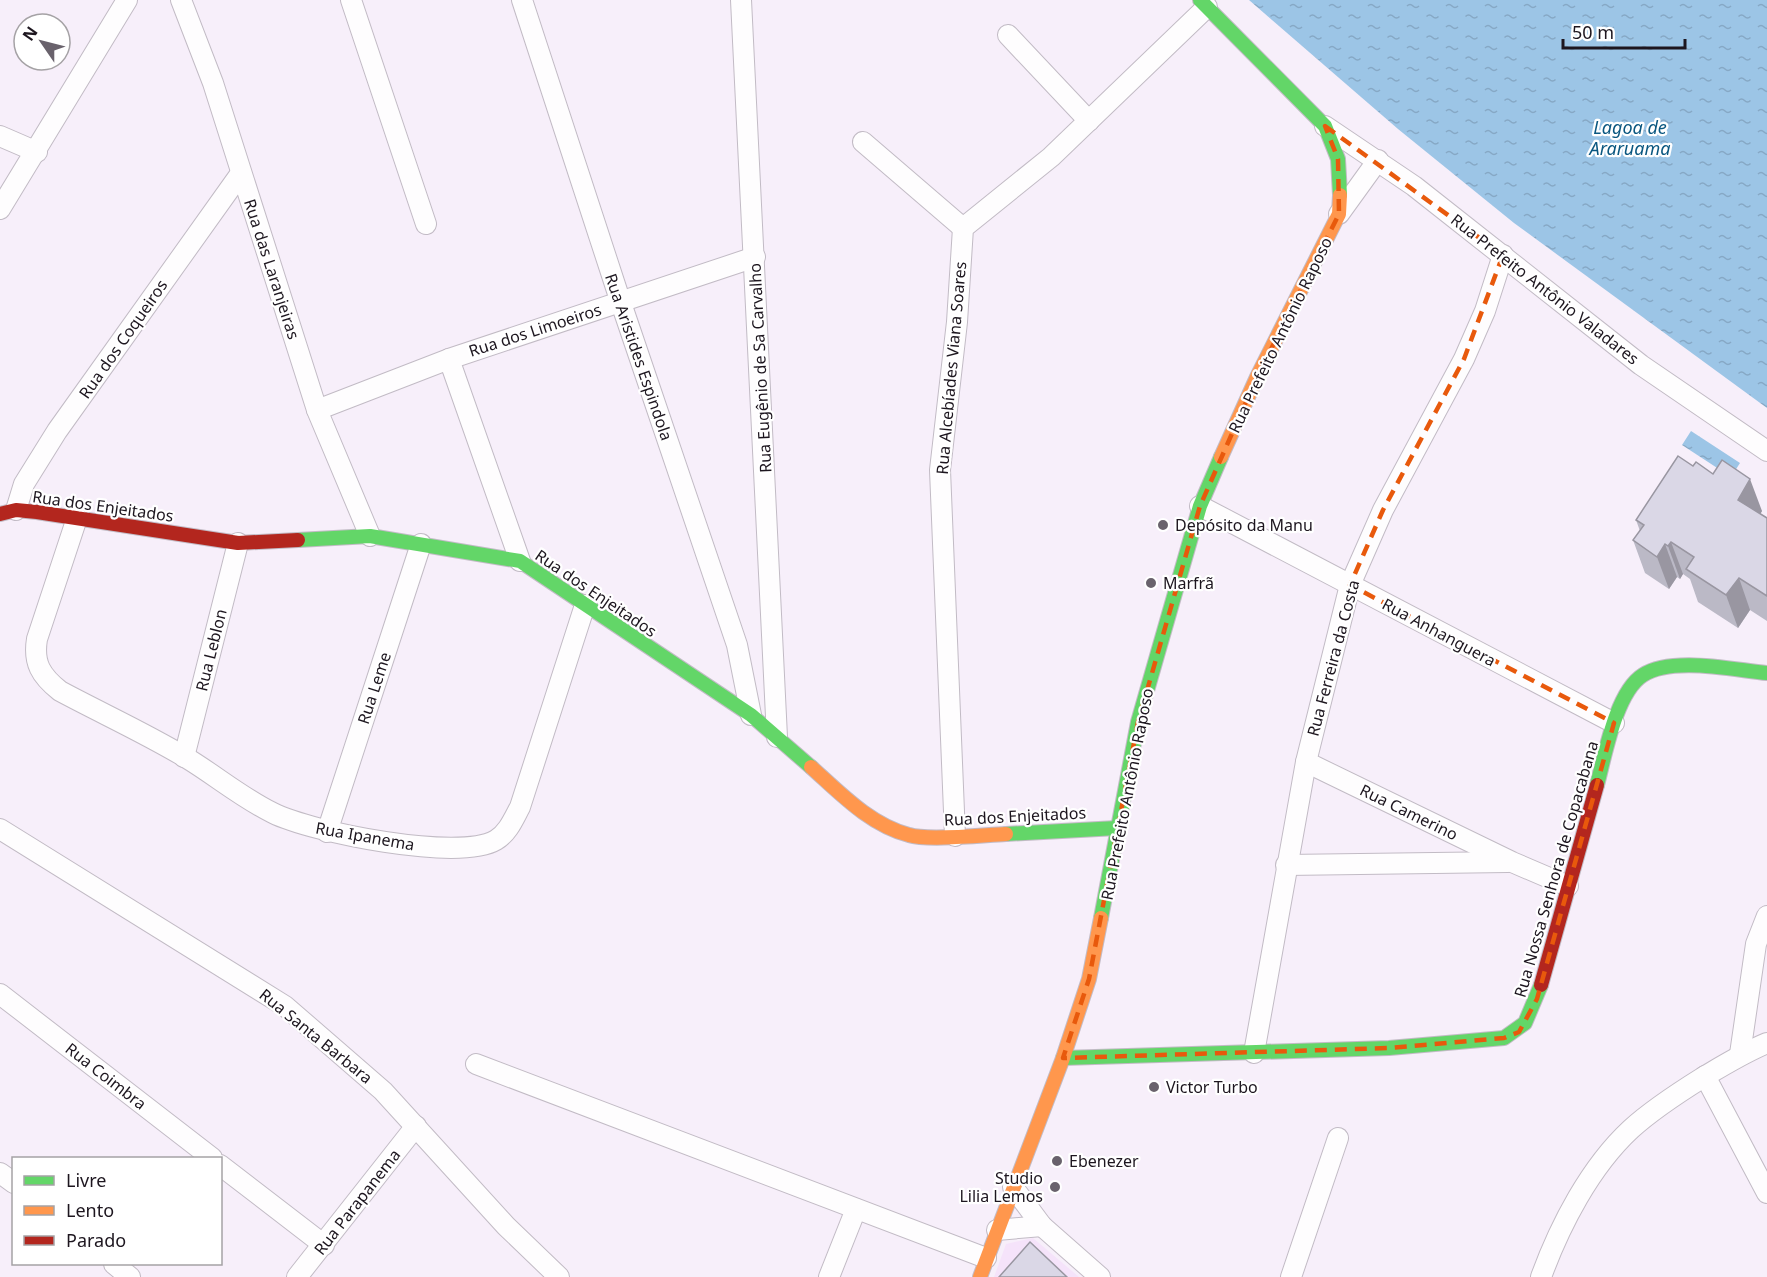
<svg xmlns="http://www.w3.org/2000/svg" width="1767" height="1277" viewBox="0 0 1767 1277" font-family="'Noto Sans',sans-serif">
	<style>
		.built { fill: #f5e3fa }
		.water { fill: url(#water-ripples) }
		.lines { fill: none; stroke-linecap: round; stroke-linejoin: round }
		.street-casing { stroke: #c2bbc5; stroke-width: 22 }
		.fast-casing { stroke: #c2bbc5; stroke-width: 16 }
		.slow-casing { stroke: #c2bbc5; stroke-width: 16 }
		.jam-casing { stroke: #c2bbc5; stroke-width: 16 }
		.street { stroke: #fefdfe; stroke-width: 20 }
		.fast { stroke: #63d668; stroke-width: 14 }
		.slow { stroke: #ff974d; stroke-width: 14 }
		.jam { stroke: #b3261e; stroke-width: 14 }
		.wall { fill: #bbb9c6 }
		.shaded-wall { fill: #9996a1 }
		.building { fill: #dad7e6; stroke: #9996a1; stroke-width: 1.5 }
		.marked { fill: none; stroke: #e8590c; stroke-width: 4.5; stroke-dasharray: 12 8; stroke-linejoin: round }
		.poi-dot { fill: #69626c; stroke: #fff; stroke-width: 2 }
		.labels { text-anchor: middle; stroke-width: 4.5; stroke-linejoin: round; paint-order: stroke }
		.street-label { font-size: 16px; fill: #1d161f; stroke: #fff }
		.poi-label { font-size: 16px; fill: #1d161f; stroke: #fff; text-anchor: start }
		.water-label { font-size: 18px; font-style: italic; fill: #0a5780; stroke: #fff }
	</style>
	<defs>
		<pattern id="water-ripples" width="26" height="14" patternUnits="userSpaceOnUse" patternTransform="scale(1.5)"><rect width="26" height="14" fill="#9cc5e6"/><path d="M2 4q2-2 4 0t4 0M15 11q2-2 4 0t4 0" fill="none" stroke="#86a8c5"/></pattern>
	</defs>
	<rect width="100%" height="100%" fill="#f7effa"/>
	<polygon class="built" points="1033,1238 1079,1277 994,1277 1006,1244"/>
	<g class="water">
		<polygon points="1249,0 1767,0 1767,408 1514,223 1398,129"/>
		<polygon points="1691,431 1740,463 1731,477 1682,445"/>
	</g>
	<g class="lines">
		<defs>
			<g id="street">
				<polyline points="181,0 213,83 317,410 370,536"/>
				<polyline points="351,0 426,224"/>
				<polyline points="522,0 621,303 737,645 751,715"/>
				<polyline points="741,0 777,737"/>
				<polyline points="1008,35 1089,121"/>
				<polyline points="1325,126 1414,186 1641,365 1767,451"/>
				<polyline points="0,136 37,152"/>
				<polyline points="863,142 963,228"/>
				<polyline points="0,209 127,0"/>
				<polyline points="1339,214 1378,160"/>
				<polyline points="449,359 520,561"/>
				<polyline points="317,410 449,359 755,257"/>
				<polyline points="1200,506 1614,723"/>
				<polyline points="16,510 24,484 57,431 241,173"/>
				<path d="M77,518L37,639C33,663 41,676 60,691C101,713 145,733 185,757C215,775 242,798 273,813C311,832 459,862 496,840C508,833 514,818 520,807L585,605"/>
				<polyline points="184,757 238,543"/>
				<polyline points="1306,762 1512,862 1568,886"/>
				<polyline points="0,829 285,1006 383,1091 506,1226 559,1277"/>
				<polyline points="327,832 421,544"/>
				<polyline points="955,836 940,470 957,322 963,228 1051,157 1207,7"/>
				<polyline points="1286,865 1508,862"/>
				<polyline points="0,994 212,1158"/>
				<polyline points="1254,1053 1306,762 1350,585 1383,510 1464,359 1485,311 1503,255"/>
				<polyline points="1740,1054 1756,944 1767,916"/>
				<polyline points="476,1064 986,1258"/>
				<polyline points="1705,1076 1767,1193"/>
				<polyline points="220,1165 324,1245"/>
				<polyline points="0,1173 14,1183"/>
				<polyline points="1013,1187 1042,1226 1100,1277"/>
				<polyline points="997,1230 1042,1226"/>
				<polyline points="114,1264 130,1277"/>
				<polyline points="297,1277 416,1126"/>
				<polyline points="829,1277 856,1209"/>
				<polyline points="1291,1277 1338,1138"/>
				<path d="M1541,1277C1560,1225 1590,1167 1631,1129C1653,1109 1678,1093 1702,1078C1724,1065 1743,1053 1767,1043"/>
			</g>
			<g id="fast">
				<polyline points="1200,0 1325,126 1338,159 1340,195"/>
				<polyline points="298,540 370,536 520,561 751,715 811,767"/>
				<path d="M1597,785C1605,755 1616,692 1643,675C1672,656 1734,670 1767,673"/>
				<polyline points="1006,834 1117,828"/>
				<polyline points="1101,918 1138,722 1200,506 1221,457"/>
				<polyline points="1063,1058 1389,1048 1504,1038 1525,1023 1541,985"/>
			</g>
			<g id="slow">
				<polyline points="1221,457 1257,377 1339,214 1340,195"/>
				<path d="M811,767C840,793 870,825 909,835C928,841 983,835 1006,834"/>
				<polyline points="980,1277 1063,1058 1089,979 1101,918"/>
			</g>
			<g id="jam">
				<polyline points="0,514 16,510 37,512 238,543 298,540"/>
				<polyline points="1541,985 1597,785"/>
			</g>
		</defs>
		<use href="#street" class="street-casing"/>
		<use href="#fast" class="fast-casing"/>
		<use href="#slow" class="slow-casing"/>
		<use href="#jam" class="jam-casing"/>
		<use href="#street" class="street"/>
		<use href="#fast" class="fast"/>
		<use href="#slow" class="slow"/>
		<use href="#jam" class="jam"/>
	</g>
	<polygon class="wall" points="1693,466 1762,511 1760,514 1767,518 1767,621 1750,610 1738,628 1698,602 1690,579 1683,574 1680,579 1677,577 1669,589 1645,573 1633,540 1640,531 1636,520"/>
	<g class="shaded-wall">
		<polygon points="1750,479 1762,511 1750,532 1738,500"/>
		<polygon points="1671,542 1683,574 1680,579 1668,546"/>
		<polygon points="1665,544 1677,577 1669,589 1657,557"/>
		<polygon points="1739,578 1750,610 1738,628 1726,595"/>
	</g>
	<g class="building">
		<polygon points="1678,456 1693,466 1696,462 1713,474 1722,460 1750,479 1738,500 1767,518 1767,596 1739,578 1726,595 1686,569 1694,557 1671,542 1668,546 1665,544 1657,557 1633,540 1644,525 1636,520"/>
		<polygon points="1030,1242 1067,1277 999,1277"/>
	</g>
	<path class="marked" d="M1325,126L1503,255L1464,359L1383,510L1350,585L1614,723L1537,999L1519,1032L1504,1038L1389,1048L1063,1058L1089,979L1138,722L1200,506L1257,377L1339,214L1338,159Z"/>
	<g class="poi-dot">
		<circle cx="1163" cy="525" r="6"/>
		<circle cx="1151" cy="583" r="6"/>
		<circle cx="1154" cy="1087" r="6"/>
		<circle cx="1057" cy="1161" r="6"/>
		<circle cx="1055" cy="1187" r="6"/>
	</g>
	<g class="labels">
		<g class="street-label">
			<text transform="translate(272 269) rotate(72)" y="6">Rua das Laranjeiras</text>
			<text transform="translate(1545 289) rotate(38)" y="6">Rua Prefeito Antônio Valadares</text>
			<text transform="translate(535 330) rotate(-18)" y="6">Rua dos Limoeiros</text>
			<text transform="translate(1280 335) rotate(-64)" y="6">Rua Prefeito Antônio Raposo</text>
			<text transform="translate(123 339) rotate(-55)" y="6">Rua dos Coqueiros</text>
			<text transform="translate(639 357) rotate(71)" y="6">Rua Aristides Espindola</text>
			<text transform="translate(760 368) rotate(-93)" y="6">Rua Eugênio de Sa Carvalho</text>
			<text transform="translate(951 368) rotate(-85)" y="6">Rua Alcebíades Viana Soares</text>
			<text transform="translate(103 506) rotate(8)" y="6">Rua dos Enjeitados</text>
			<text transform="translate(596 593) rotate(34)" y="6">Rua dos Enjeitados</text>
			<text transform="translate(1439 632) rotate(28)" y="6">Rua Anhanguera</text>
			<text transform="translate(211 650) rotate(-76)" y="6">Rua Leblon</text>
			<text transform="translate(1333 658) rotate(-75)" y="6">Rua Ferreira da Costa</text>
			<text transform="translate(374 688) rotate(-72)" y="6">Rua Leme</text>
			<text transform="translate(1127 794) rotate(-79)" y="6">Rua Prefeito Antônio Raposo</text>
			<text transform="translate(1409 812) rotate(26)" y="6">Rua Camerino</text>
			<text transform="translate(1015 816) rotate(-3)" y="6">Rua dos Enjeitados</text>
			<text transform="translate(365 836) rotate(10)" y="6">Rua Ipanema</text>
			<text transform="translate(1556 869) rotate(-74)" y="6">Rua Nossa Senhora de Copacabana</text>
			<text transform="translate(316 1036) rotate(39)" y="6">Rua Santa Barbara</text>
			<text transform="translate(106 1076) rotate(38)" y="6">Rua Coimbra</text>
			<text transform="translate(357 1202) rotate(-52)" y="6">Rua Parapanema</text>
		</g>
		<g class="poi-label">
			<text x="1175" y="531">Depósito da Manu</text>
			<text x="1163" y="589">Marfrã</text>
			<text x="1166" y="1093">Victor Turbo</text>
			<text x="1069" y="1167">Ebenezer</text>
			<text x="1043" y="1184" text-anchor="end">Studio<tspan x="1043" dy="18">Lilia Lemos</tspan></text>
		</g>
		<g class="water-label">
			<text x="1630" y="134">Lagoa de<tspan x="1630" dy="21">Araruama</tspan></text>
		</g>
	</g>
	<rect x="12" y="1157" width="210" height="108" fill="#ffffff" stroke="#a5a2a5" stroke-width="1.5"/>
	<rect x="24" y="1176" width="30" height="9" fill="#63d668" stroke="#a5a2a5" stroke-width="1.5"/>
	<text x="66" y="1187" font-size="18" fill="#1d161f">Livre</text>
	<rect x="24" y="1206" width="30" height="9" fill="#ff974d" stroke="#a5a2a5" stroke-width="1.5"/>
	<text x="66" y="1217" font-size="18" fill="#1d161f">Lento</text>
	<rect x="24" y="1236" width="30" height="9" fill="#b3261e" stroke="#a5a2a5" stroke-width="1.5"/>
	<text x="66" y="1247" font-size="18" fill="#1d161f">Parado</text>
	<g transform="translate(42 42) rotate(305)"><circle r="28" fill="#ffffff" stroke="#a5a2a5" stroke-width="1.5"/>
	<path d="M0-4.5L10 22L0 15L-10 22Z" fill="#69626c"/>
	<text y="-9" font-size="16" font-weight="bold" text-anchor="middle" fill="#1d161f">N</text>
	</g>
	<path d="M1563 39v9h122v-9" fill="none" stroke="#1d161f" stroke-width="3"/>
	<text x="1572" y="39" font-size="18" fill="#1d161f" stroke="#ffffff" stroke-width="4.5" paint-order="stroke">50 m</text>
</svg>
